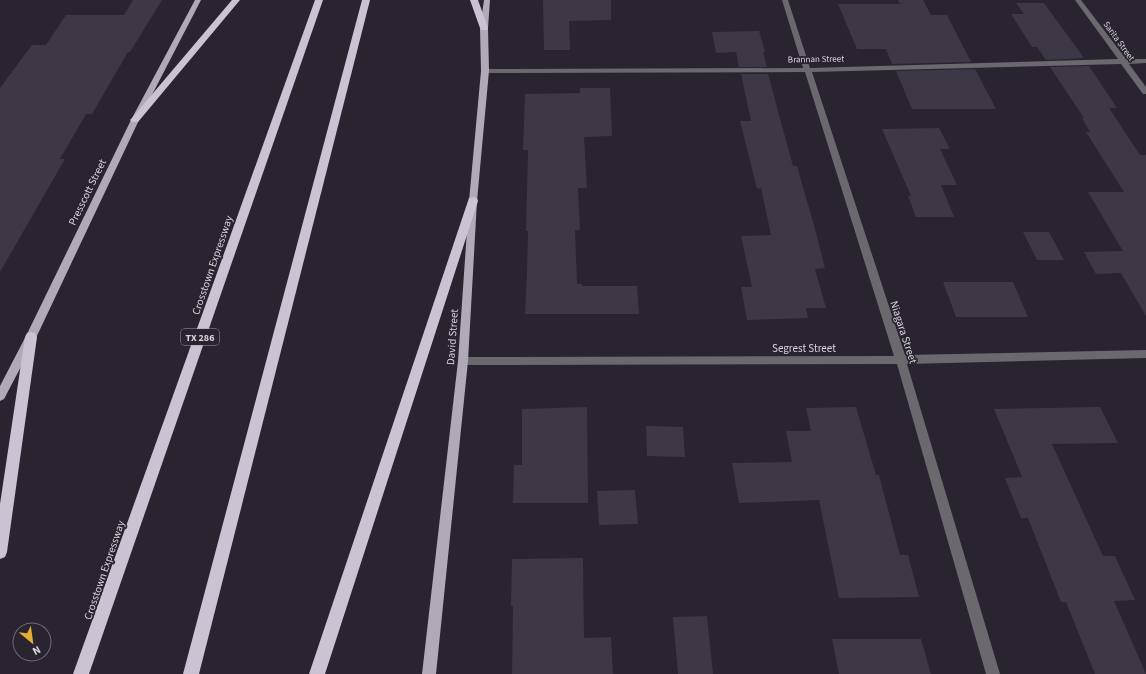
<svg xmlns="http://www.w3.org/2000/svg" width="1146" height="674" viewBox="0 0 1146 674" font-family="'Source Sans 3',sans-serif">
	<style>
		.building { fill: #3e3745 }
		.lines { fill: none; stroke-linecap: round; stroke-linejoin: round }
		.minor { fill: #6b686e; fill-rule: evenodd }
		.major { fill: #b0a9b7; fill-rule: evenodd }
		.highway { fill: #cbc2d3; fill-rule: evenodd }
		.labels { text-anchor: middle; stroke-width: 3.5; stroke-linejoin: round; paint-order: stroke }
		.far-street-label { font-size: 9px; fill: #d9d4dd; stroke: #2a2330 }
		.shield { fill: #2a2330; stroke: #a49fa9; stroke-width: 1 }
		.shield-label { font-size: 10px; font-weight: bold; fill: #d9d4dd }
		.street-label { font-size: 11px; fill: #d9d4dd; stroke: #2a2330 }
	</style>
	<rect width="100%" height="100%" fill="#2a2330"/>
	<g class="building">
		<polygon points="133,0 162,0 130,52 128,52 92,114 86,114 60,159 65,159 0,272 0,88 32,45 46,45 66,15 124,15"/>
		<polygon points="543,0 611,0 611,20 569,21 570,50 544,50"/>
		<polygon points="898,0 923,0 931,15 947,15 971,62 892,64 886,49 857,49 838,4 900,4"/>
		<polygon points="1016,3 1044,3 1084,58 1046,60 1037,47 1032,47 1011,14 1024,14"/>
		<polygon points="759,31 765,52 763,52 767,67 739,67 736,52 716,53 712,32"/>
		<polygon points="1089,66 1117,108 1109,108 1140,155 1146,155 1146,316 1121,273 1096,274 1084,252 1123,251 1088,192 1124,192 1086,132 1090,132 1082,118 1084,118 1050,67"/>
		<polygon points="975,69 996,109 912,109 896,71"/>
		<polygon points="741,74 768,74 793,166 797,166 815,229 825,268 815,269 826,308 806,308 808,318 747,320 741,287 752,287 741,236 771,235 761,188 757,189 740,121 751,121"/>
		<polygon points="580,88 610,88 612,136 584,137 587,188 578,188 580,230 575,230 577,284 582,284 582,286 637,286 639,314 525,314 527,273 528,231 526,231 528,150 523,150 525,94 580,93"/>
		<polygon points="939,128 950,149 940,149 957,185 941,185 954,217 916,217 908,196 911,196 882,129"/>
		<polygon points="1023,232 1049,232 1064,260 1037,260"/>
		<polygon points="943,282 1013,282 1028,317 956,317"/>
		<polygon points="587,407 588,503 513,503 514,465 522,465 522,409"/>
		<polygon points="856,407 876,475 879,475 900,555 908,555 919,597 839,598 819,500 739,503 732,463 792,462 786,431 811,431 806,408"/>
		<polygon points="1100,407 1118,443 1052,444 1103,556 1115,556 1135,600 1114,601 1146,674 1095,674 1066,602 1061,602 1028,518 1021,518 1005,478 1022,477 994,409"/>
		<polygon points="646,426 683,427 685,457 647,456"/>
		<polygon points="635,490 638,524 599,525 597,491"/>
		<polygon points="583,558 584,638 611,637 613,674 512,674 513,606 511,606 512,559"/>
		<polygon points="707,616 713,674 678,674 673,617"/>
		<polygon points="832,639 921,639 931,674 839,674"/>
	</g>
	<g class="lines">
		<polygon class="minor" points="782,0 788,0 810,68 1118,59 1075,0 1081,0 1126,59 1146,59 1146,63 1129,64 1146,87 1146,94 1143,94 1121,64 812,72 905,355 1146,350 1146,358 907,364 1000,674 986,674 897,364 463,365 459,364 458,361 459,358 463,357 894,356 805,72 485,73 481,71 485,69 803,68"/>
		<g class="major">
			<polygon points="195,0 201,0 139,120 35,340 4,399 0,401 0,386 27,334 131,120"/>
			<polygon points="484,0 490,0 488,28 489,71 477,201 468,361 436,674 422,674 458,361 469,201 481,71 480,28"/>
		</g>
		<g class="highway">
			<polygon points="232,0 240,0 138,122 132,122 130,120 132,118"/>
			<polygon points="315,0 323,0 89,674 73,674"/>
			<polygon points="362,0 370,0 199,674 183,674"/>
			<polygon points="470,0 478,0 488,28 487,30 481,30 480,28"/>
			<polygon points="473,197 477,198 478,201 325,674 309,674 468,201 469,198"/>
			<polygon points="31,332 35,333 37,337 7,552 5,557 0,559 0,504 25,337 27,333"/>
		</g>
	</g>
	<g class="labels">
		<g class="far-street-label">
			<text transform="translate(1119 41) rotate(54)" y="3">Sarita Street</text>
			<text transform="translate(816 59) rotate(-1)" y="3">Brannan Street</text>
		</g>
		<rect class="shield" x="181" y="329" width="38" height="16" rx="3"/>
		<g class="shield-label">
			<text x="200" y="341">TX 286</text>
		</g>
		<g class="street-label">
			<text transform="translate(87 192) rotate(-64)" y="4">Presscott Street</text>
			<text transform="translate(212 265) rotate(-71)" y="4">Crosstown Expressway</text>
			<text transform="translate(904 332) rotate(72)" y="4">Niagara Street</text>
			<text transform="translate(452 337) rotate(-86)" y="4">David Street</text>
			<text x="804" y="352">Segrest Street</text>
			<text transform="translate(104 570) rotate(-71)" y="4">Crosstown Expressway</text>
		</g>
	</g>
	<g transform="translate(32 642) rotate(151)"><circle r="19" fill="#2a2330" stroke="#706a75"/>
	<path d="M0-3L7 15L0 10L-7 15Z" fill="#e3ae35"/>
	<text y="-6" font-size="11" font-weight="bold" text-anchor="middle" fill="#d9d4dd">N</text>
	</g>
</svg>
